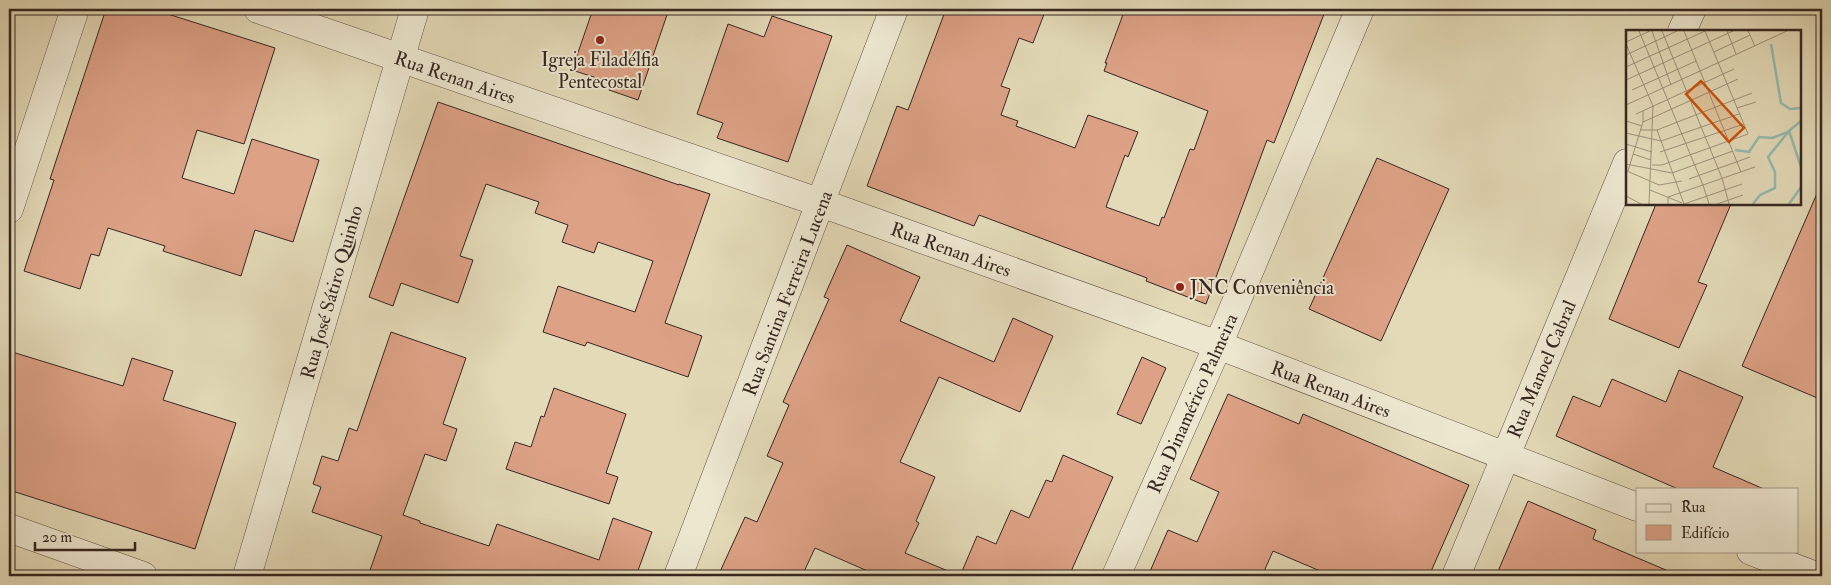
<svg xmlns="http://www.w3.org/2000/svg" width="1831" height="585" viewBox="0 0 1831 585" font-family="'IM FELL Double Pica',serif">
	<style>
		.building { fill: #dda286; stroke: #362721 }
		.lines { fill: none; stroke-linecap: round; stroke-linejoin: round }
		.minor-casing { stroke: #615446; stroke-width: 29 }
		.minor { stroke: #ede7d0; stroke-width: 28 }
		.poi-dot { fill: #8f2418; stroke: #ede7d0; stroke-width: 2 }
		.labels { text-anchor: middle; stroke-width: 4; stroke-linejoin: round; paint-order: stroke }
		.poi-label { font-size: 19px; fill: #362721; stroke: #ede7d0 }
		.street-label { font-size: 19px; fill: #362721; stroke: #ede7d0 }
		.inset-river { fill: none; stroke: #95bab0; stroke-width: 2.5 }
		.inset-road { fill: none; stroke: #9e927b; stroke-width: 1 }
		.view { fill: #cd520f; fill-opacity: 0.15; stroke: #cd520f; stroke-width: 2.5 }
		.inset-edge { fill: none; stroke: #362721; stroke-width: 2.5 }
	</style>
	<rect width="100%" height="100%" fill="#e3dab7"/>
	<filter id="stains"><feTurbulence type="fractalNoise" baseFrequency=".004" numOctaves="4"/><feColorMatrix values="0 0 0 0 .2 0 0 0 0 .09 0 0 0 0 .02 0 0 0 .5 -.17"/></filter>
	<radialGradient id="worn" r=".72"><stop offset=".6" stop-color="#630" stop-opacity="0"/><stop offset="1" stop-color="#630" stop-opacity=".3"/></radialGradient>
	<g class="building">
		<polygon points="106,9 152,9 275,48 244,144 197,130 182,178 234,194 252,139 319,160 293,242 255,230 241,276 163,251 165,246 108,228 99,256 91,254 80,289 24,271 54,180 50,179"/>
		<polygon points="593,9 669,9 638,100 609,90 612,83 572,70"/>
		<polygon points="946,9 1046,9 1033,43 1019,38 1001,86 1010,89 1001,115 1018,121 1016,126 1075,148 1088,115 1138,132 1128,157 1125,155 1106,207 1159,226 1162,217 1164,218 1190,149 1194,150 1208,111 1104,71 1107,63 1105,63 1125,9 1326,9 1274,143 1267,140 1206,304 1146,281 1147,278 979,215 974,226 867,186 897,106 908,110"/>
		<polygon points="772,16 832,36 788,162 717,138 723,123 697,114 728,24 764,37"/>
		<polygon points="438,102 679,185 679,184 710,194 665,323 702,336 688,377 587,342 585,346 543,332 558,286 635,312 653,261 598,242 594,253 562,242 568,225 535,213 539,202 486,184 460,256 473,260 458,303 401,283 393,306 369,297"/>
		<polygon points="1377,158 1449,189 1381,341 1309,309"/>
		<polygon points="1822,182 1822,400 1742,366"/>
		<polygon points="1656,204 1731,204 1698,282 1707,285 1679,348 1609,319"/>
		<polygon points="847,245 920,277 900,321 994,362 1013,318 1053,336 1020,412 939,377 900,462 935,477 916,521 919,523 905,553 960,576 879,576 815,548 802,576 718,576 745,517 757,522 783,463 767,456 789,405 783,402 829,299 824,297"/>
		<polygon points="391,332 466,358 443,424 457,429 446,461 425,454 403,515 420,521 420,523 489,546 497,524 599,560 613,518 652,532 636,576 368,576 382,536 312,512 321,487 313,484 322,456 338,461 349,428 357,431"/>
		<polygon points="9,351 123,386 132,358 173,371 163,400 236,423 195,549 9,490"/>
		<polygon points="1142,357 1166,368 1141,424 1117,414"/>
		<polygon points="1679,370 1743,397 1713,467 1764,489 1678,489 1556,436 1573,396 1600,407 1612,379 1666,402"/>
		<polygon points="554,388 626,414 606,473 618,477 609,504 506,469 515,442 531,447 541,416 544,417"/>
		<polygon points="1228,394 1299,424 1303,414 1469,485 1429,576 1332,576 1273,551 1262,576 1148,576 1168,530 1197,542 1219,492 1190,479"/>
		<polygon points="1063,455 1113,477 1069,576 960,576 977,536 996,544 1011,510 1029,518 1046,480 1052,482"/>
		<polygon points="1528,501 1596,530 1593,539 1680,576 1496,576"/>
	</g>
	<g class="lines">
		<defs>
			<g id="minor">
				<polyline points="258,9 821,203 1218,345 1637,507"/>
				<polyline points="1682,31 1692,9"/>
				<polyline points="9,209 75,9"/>
				<polyline points="9,528 143,576"/>
				<polyline points="1751,551 1816,576"/>
				<polyline points="247,576 415,9"/>
				<polyline points="678,576 894,9"/>
				<polyline points="1116,576 1218,345 1360,9"/>
				<polyline points="1456,576 1627,163"/>
			</g>
		</defs>
		<use href="#minor" class="minor-casing"/>
		<use href="#minor" class="minor"/>
	</g>
	<g class="poi-dot">
		<circle cx="600" cy="40" r="5"/>
		<circle cx="1180" cy="287" r="5"/>
	</g>
	<g class="labels">
		<g class="poi-label">
			<text x="600" y="66">Igreja Filadélfia<tspan x="600" dy="22">Pentecostal</tspan></text>
			<text x="1190" y="294" text-anchor="start">JNC Conveniência</text>
		</g>
		<g class="street-label">
			<text transform="translate(455 77) rotate(19)" y="7">Rua Renan Aires</text>
			<text transform="translate(951 249) rotate(20)" y="7">Rua Renan Aires</text>
			<text transform="translate(331 292) rotate(-74)" y="7">Rua José Sátiro Quinho</text>
			<text transform="translate(787 293) rotate(-69)" y="7">Rua Santina Ferreira Lucena</text>
			<text transform="translate(1541 369) rotate(-67)" y="7">Rua Manoel Cabral</text>
			<text transform="translate(1331 389) rotate(21)" y="7">Rua Renan Aires</text>
			<text transform="translate(1192 403) rotate(-66)" y="7">Rua Dinamérico Palmeira</text>
		</g>
	</g>
	<g transform="translate(1626 30)">
		<rect width="175" height="175" fill="#e3dab7"/>
		<path class="inset-river" d="M145,14L155,73L164,79L175,78M175,91L163,101L175,137M109,120L123,122L133,107L146,108L162,102M127,174L134,165L149,158V142L142,127L163,101M163,174L175,157"/>
		<path class="inset-road" d="M13,1L77,155L42,167V174M26,1L45,55M36,1L96,148L103,174M58,1L115,142M101,1L110,24M122,1L129,16M0,12L24,1M0,14L27,76L23,174M88,22L124,5M0,25L51,1M0,37L79,1M0,50L107,1M6,60L70,31M0,75L161,1M111,78L130,72M10,84L108,39M0,91L16,96M17,92L112,49M14,100H31L126,63M31,100L58,174L116,154M0,103L35,111L113,84M0,114L26,122M34,122L118,94M7,124L25,130M0,134L46,143L107,121M26,135H36L122,104L79,1M1,141L33,155L56,151M2,141L17,92V81M63,149L124,127M24,160L56,173M0,166L15,174M83,174L77,155L129,137M91,174L117,165"/>
		<path class="view" d="M75,51L118,98L103,112L60,64Z"/>
		<rect width="175" height="175" class="inset-edge"/>
	</g>
	<rect width="1831" height="585" fill="none" stroke="#e3dab7" stroke-width="30"/>
	<rect x="10" y="10" width="1811" height="565" fill="none" stroke="#362721" stroke-width="2.5"/>
	<rect x="15" y="15" width="1801" height="555" fill="none" stroke="#362721"/>
	<rect x="1636" y="488" width="162" height="65" fill="#ede7d0" stroke="#a49a8a"/>
	<rect x="1646" y="504" width="25" height="8" fill="#ede7d0" stroke="#a49a8a"/>
	<text x="1681" y="512" font-size="15" fill="#362721">Rua</text>
	<rect x="1646" y="525" width="25" height="15" fill="#dda286" stroke="#a49a8a"/>
	<text x="1681" y="538" font-size="15" fill="#362721">Edifício</text>
	<path d="M35 542v8h100v-8" fill="none" stroke="#362721" stroke-width="2.5"/>
	<text x="42" y="542" font-size="15" fill="#362721" stroke="#ede7d0" stroke-width="4" paint-order="stroke">20 m</text>
	<rect width="100%" height="100%" filter="url(#stains)"/>
	<rect width="100%" height="100%" fill="url(#worn)"/>
</svg>
